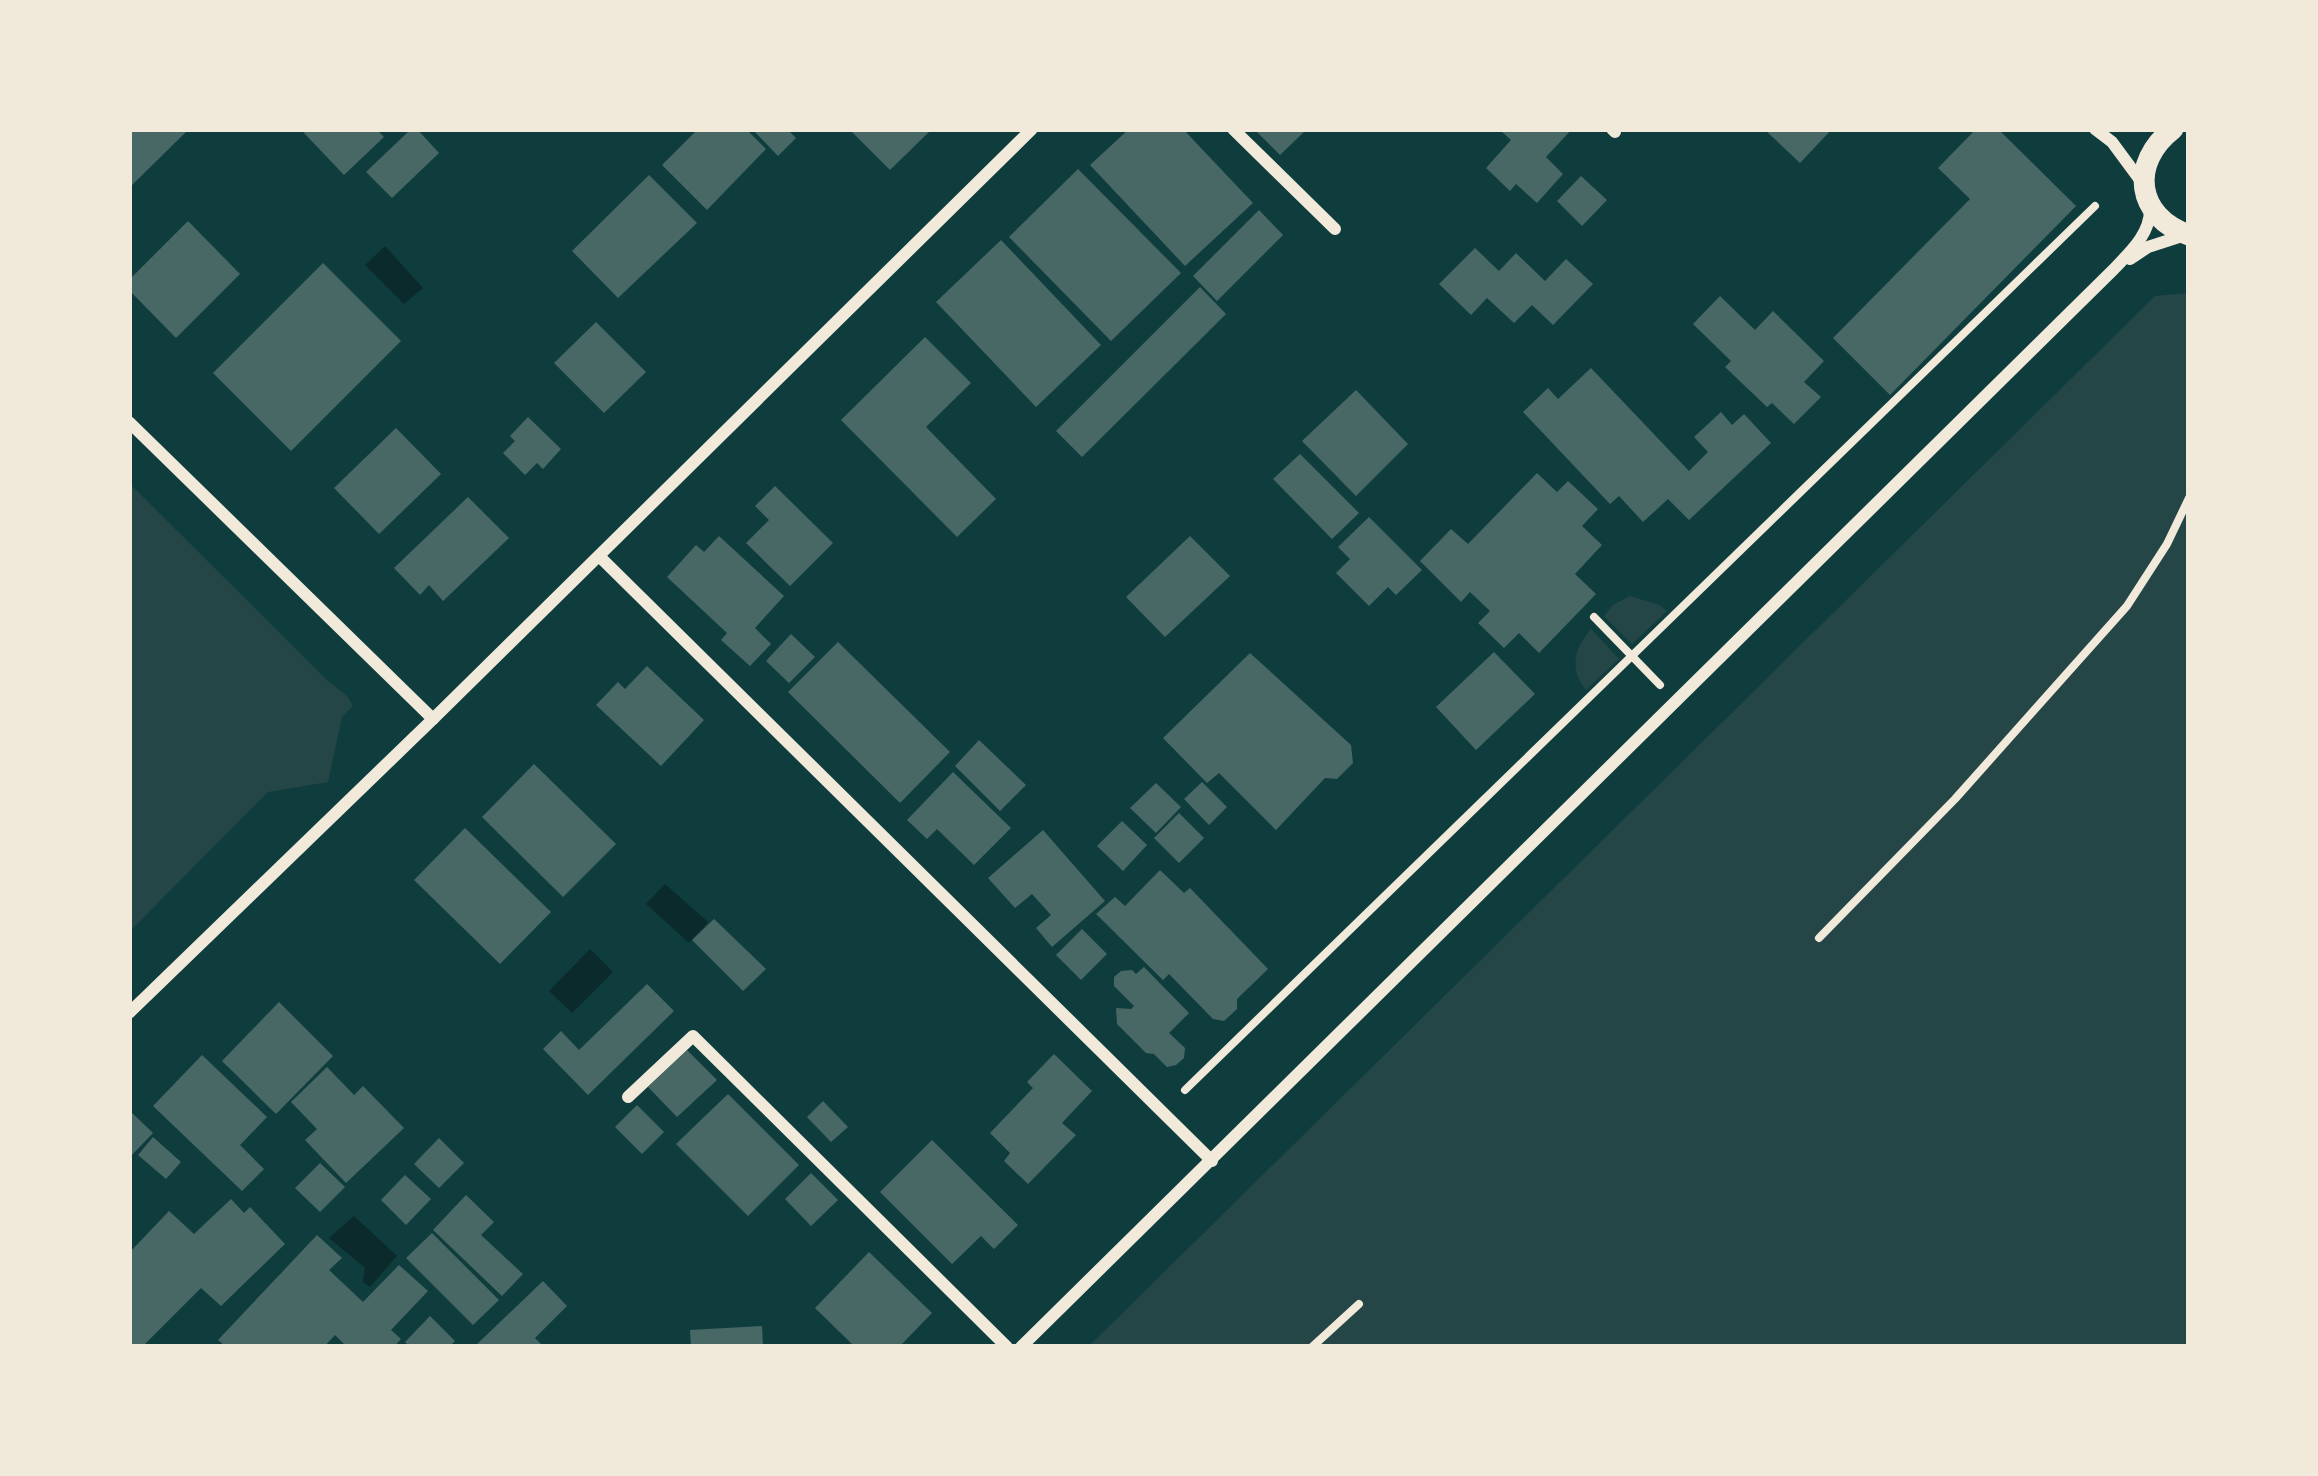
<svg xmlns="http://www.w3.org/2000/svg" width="2318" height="1476" viewBox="0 0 2318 1476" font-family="'Exo 2',sans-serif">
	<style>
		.green { fill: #244646 }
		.water { fill: #0a2a2b }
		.building { fill: #486865 }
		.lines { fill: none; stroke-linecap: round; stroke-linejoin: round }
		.path { stroke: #f1e9da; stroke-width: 8 }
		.minor { stroke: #f1e9da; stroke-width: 12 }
		.tertiary { stroke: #f1e9da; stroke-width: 21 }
	</style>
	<rect width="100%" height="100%" fill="#0f3d3e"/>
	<g class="green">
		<polygon points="2189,293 2189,1347 1088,1347 2155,296"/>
		<polygon points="129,483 327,680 347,696 353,706 342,717 328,782 268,792 129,932"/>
		<polygon points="1630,596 1659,605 1667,611 1632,644 1604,616 1613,605"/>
		<path d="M1591,629L1619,659L1586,690C1569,669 1574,649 1591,629Z"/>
	</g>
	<g class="water">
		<polygon points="385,246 423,288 404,304 365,265"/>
		<polygon points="665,884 708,922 689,943 646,904"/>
		<polygon points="590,949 613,972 572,1013 549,991"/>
		<polygon points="354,1216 397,1256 370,1287 363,1282 365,1268 329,1238"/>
	</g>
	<g class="building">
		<polygon points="129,129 189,129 129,188"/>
		<polygon points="307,129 376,129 384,137 344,175 304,133"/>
		<polygon points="411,129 417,129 439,153 392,198 366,172"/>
		<polygon points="698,129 746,129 766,149 707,210 662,165"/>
		<polygon points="758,129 787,129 796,138 778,156 755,132"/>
		<polygon points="849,129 932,129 890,170"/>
		<polygon points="1129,129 1183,129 1253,203 1185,266 1090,165"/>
		<polygon points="1254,129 1307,129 1280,155"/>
		<polygon points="1499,129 1572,129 1546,157 1563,174 1537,203 1516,184 1510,191 1486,168 1511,140"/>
		<polygon points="1764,129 1832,129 1800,163"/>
		<polygon points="1976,129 1998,129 2076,206 1890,395 1833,338 1970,199 1938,168"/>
		<polygon points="1078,169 1181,273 1111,341 1009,237"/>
		<polygon points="649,175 697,223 618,298 572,251"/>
		<polygon points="1581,176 1607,200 1582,226 1557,201"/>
		<polygon points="1259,210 1283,235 1217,301 1193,276"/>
		<polygon points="188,221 240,274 176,338 129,290 129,280"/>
		<polygon points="1001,240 1101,345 1036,407 936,302"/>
		<polygon points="1475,248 1499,271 1516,253 1545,281 1566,259 1593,284 1553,325 1532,305 1514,323 1487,298 1471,315 1439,284"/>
		<polygon points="323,263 401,341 291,451 213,373"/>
		<polygon points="1200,287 1226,314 1082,457 1056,431"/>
		<polygon points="1720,296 1755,330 1773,311 1824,361 1804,382 1821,397 1794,424 1772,403 1767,407 1725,367 1731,361 1693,324"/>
		<polygon points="596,322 646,372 604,413 554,363"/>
		<polygon points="925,337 971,383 926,427 996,499 957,537 841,420"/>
		<polygon points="1591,368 1689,471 1708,452 1694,437 1721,412 1732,425 1744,414 1771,443 1689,520 1668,499 1643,522 1619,496 1610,504 1523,412 1548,388 1558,399"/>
		<polygon points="1356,390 1408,444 1356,496 1302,441"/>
		<polygon points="528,417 561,449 543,469 537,463 525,475 503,453 515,441 510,436"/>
		<polygon points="396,428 441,474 379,534 334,488"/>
		<polygon points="1300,454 1359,513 1332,539 1273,479"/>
		<polygon points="1537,473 1557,492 1568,481 1598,509 1582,526 1602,545 1575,574 1596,594 1539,653 1519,633 1504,648 1478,623 1490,611 1470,592 1461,602 1420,561 1451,529 1468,544"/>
		<polygon points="775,486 833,543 790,586 746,543 769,520 755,506"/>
		<polygon points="468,497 509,538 443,601 429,585 420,595 394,568"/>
		<polygon points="1369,517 1422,570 1396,595 1388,587 1369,606 1336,573 1350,559 1338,547"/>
		<polygon points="719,536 784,596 755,628 771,644 750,666 721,640 727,633 667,577 696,545 704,552"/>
		<polygon points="1190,536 1230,576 1165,637 1126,597"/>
		<polygon points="791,634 815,657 789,683 766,661"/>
		<polygon points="838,642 950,752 900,803 788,692"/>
		<polygon points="1494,652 1535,694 1476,750 1436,707"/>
		<polygon points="1250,653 1351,745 1353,763 1337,779 1325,778 1276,830 1219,773 1207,783 1163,738"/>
		<polygon points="647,666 704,720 661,766 596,705 618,682 625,689"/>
		<polygon points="979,740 1026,785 1000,811 955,766"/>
		<polygon points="534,764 616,844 563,897 482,817"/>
		<polygon points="953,772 1011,828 974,865 937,829 927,839 907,820"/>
		<polygon points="1202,782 1227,807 1209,825 1184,799"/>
		<polygon points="1156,783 1181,807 1156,833 1130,808"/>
		<polygon points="1179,813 1204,838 1179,863 1154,838"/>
		<polygon points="1122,821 1147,845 1123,871 1097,846"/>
		<polygon points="465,828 551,912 500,964 414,880"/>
		<polygon points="1043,830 1105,901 1052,947 1036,928 1051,915 1032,894 1015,908 988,878"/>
		<polygon points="1160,870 1184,893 1190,888 1268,969 1237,999 1237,1009 1224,1021 1213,1019 1169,974 1163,980 1096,914 1115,897 1125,906"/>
		<polygon points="714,919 766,969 743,991 692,940"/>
		<polygon points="1082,929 1107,954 1081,980 1056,955"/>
		<polygon points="1144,967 1189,1013 1169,1033 1185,1048 1184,1058 1176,1065 1167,1067 1154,1054 1146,1053 1117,1024 1116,1008 1131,1009 1134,1006 1114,986 1114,977 1121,971 1132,970 1136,974"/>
		<polygon points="647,984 674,1011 588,1095 543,1049 561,1031 579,1050"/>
		<polygon points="279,1002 333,1056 276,1114 222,1061"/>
		<polygon points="687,1050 717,1080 677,1117 648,1087"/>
		<polygon points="1054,1054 1092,1091 1062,1123 1076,1135 1028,1184 1004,1161 1010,1153 990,1133 1033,1088 1027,1082"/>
		<polygon points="202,1055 267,1117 240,1145 264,1169 242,1191 153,1106"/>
		<polygon points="327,1067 354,1095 363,1086 404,1128 346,1183 305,1140 317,1129 291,1102"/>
		<polygon points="728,1094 799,1165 748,1216 676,1144"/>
		<polygon points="823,1101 848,1127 831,1142 807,1117"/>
		<polygon points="637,1105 664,1132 642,1154 615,1127"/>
		<polygon points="129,1110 153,1133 129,1158"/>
		<polygon points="153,1137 181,1162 166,1179 138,1155"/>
		<polygon points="439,1138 464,1163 439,1188 414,1164"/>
		<polygon points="932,1140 1018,1225 994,1249 981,1236 952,1264 880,1192"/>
		<polygon points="320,1163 345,1187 320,1212 295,1188"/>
		<polygon points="811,1173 838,1200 811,1226 785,1199"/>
		<polygon points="405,1175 431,1199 406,1225 381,1200"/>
		<polygon points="466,1195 494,1222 481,1235 523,1274 502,1296 433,1230"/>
		<polygon points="231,1199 244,1213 250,1207 285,1244 221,1306 201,1288 142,1347 135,1347 129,1341 129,1253 169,1211 194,1234"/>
		<polygon points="432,1233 499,1300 473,1325 406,1258"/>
		<polygon points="317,1235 342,1258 329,1270 363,1302 399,1265 428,1291 391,1330 401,1339 394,1347 347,1347 335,1335 324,1347 226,1347 218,1340"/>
		<polygon points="869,1252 932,1313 899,1347 855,1347 815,1308"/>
		<polygon points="543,1281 567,1306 535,1338 544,1347 474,1347"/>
		<polygon points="430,1316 455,1341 449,1347 410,1347 405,1342"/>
		<polygon points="762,1326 763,1347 691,1347 690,1330"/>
	</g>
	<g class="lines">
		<g class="path">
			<polyline points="1594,617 1660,685"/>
			<polyline points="1819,938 1955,799 2127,606 2167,544 2189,498"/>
			<polyline points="1185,1090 2095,206"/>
			<polyline points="1312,1347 1359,1304"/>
		</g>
		<g class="minor">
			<polyline points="1233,129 1335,229"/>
			<polyline points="1612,129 1615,132"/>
			<polyline points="2095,129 2112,142 2143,184"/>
			<polyline points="2130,259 2148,247 2182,236"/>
			<polyline points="129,422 433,719 129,1013"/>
			<polyline points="600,557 1212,1161"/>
			<polyline points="433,719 1032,129"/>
			<polyline points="628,1097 693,1036 1007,1347"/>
			<path d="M1021,1347L2114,269C2130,252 2150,234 2150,210"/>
		</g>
		<path class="tertiary" d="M2173,129C2129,163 2136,217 2189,235"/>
	</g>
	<rect width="2318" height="1476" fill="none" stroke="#f1e9da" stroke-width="264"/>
</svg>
